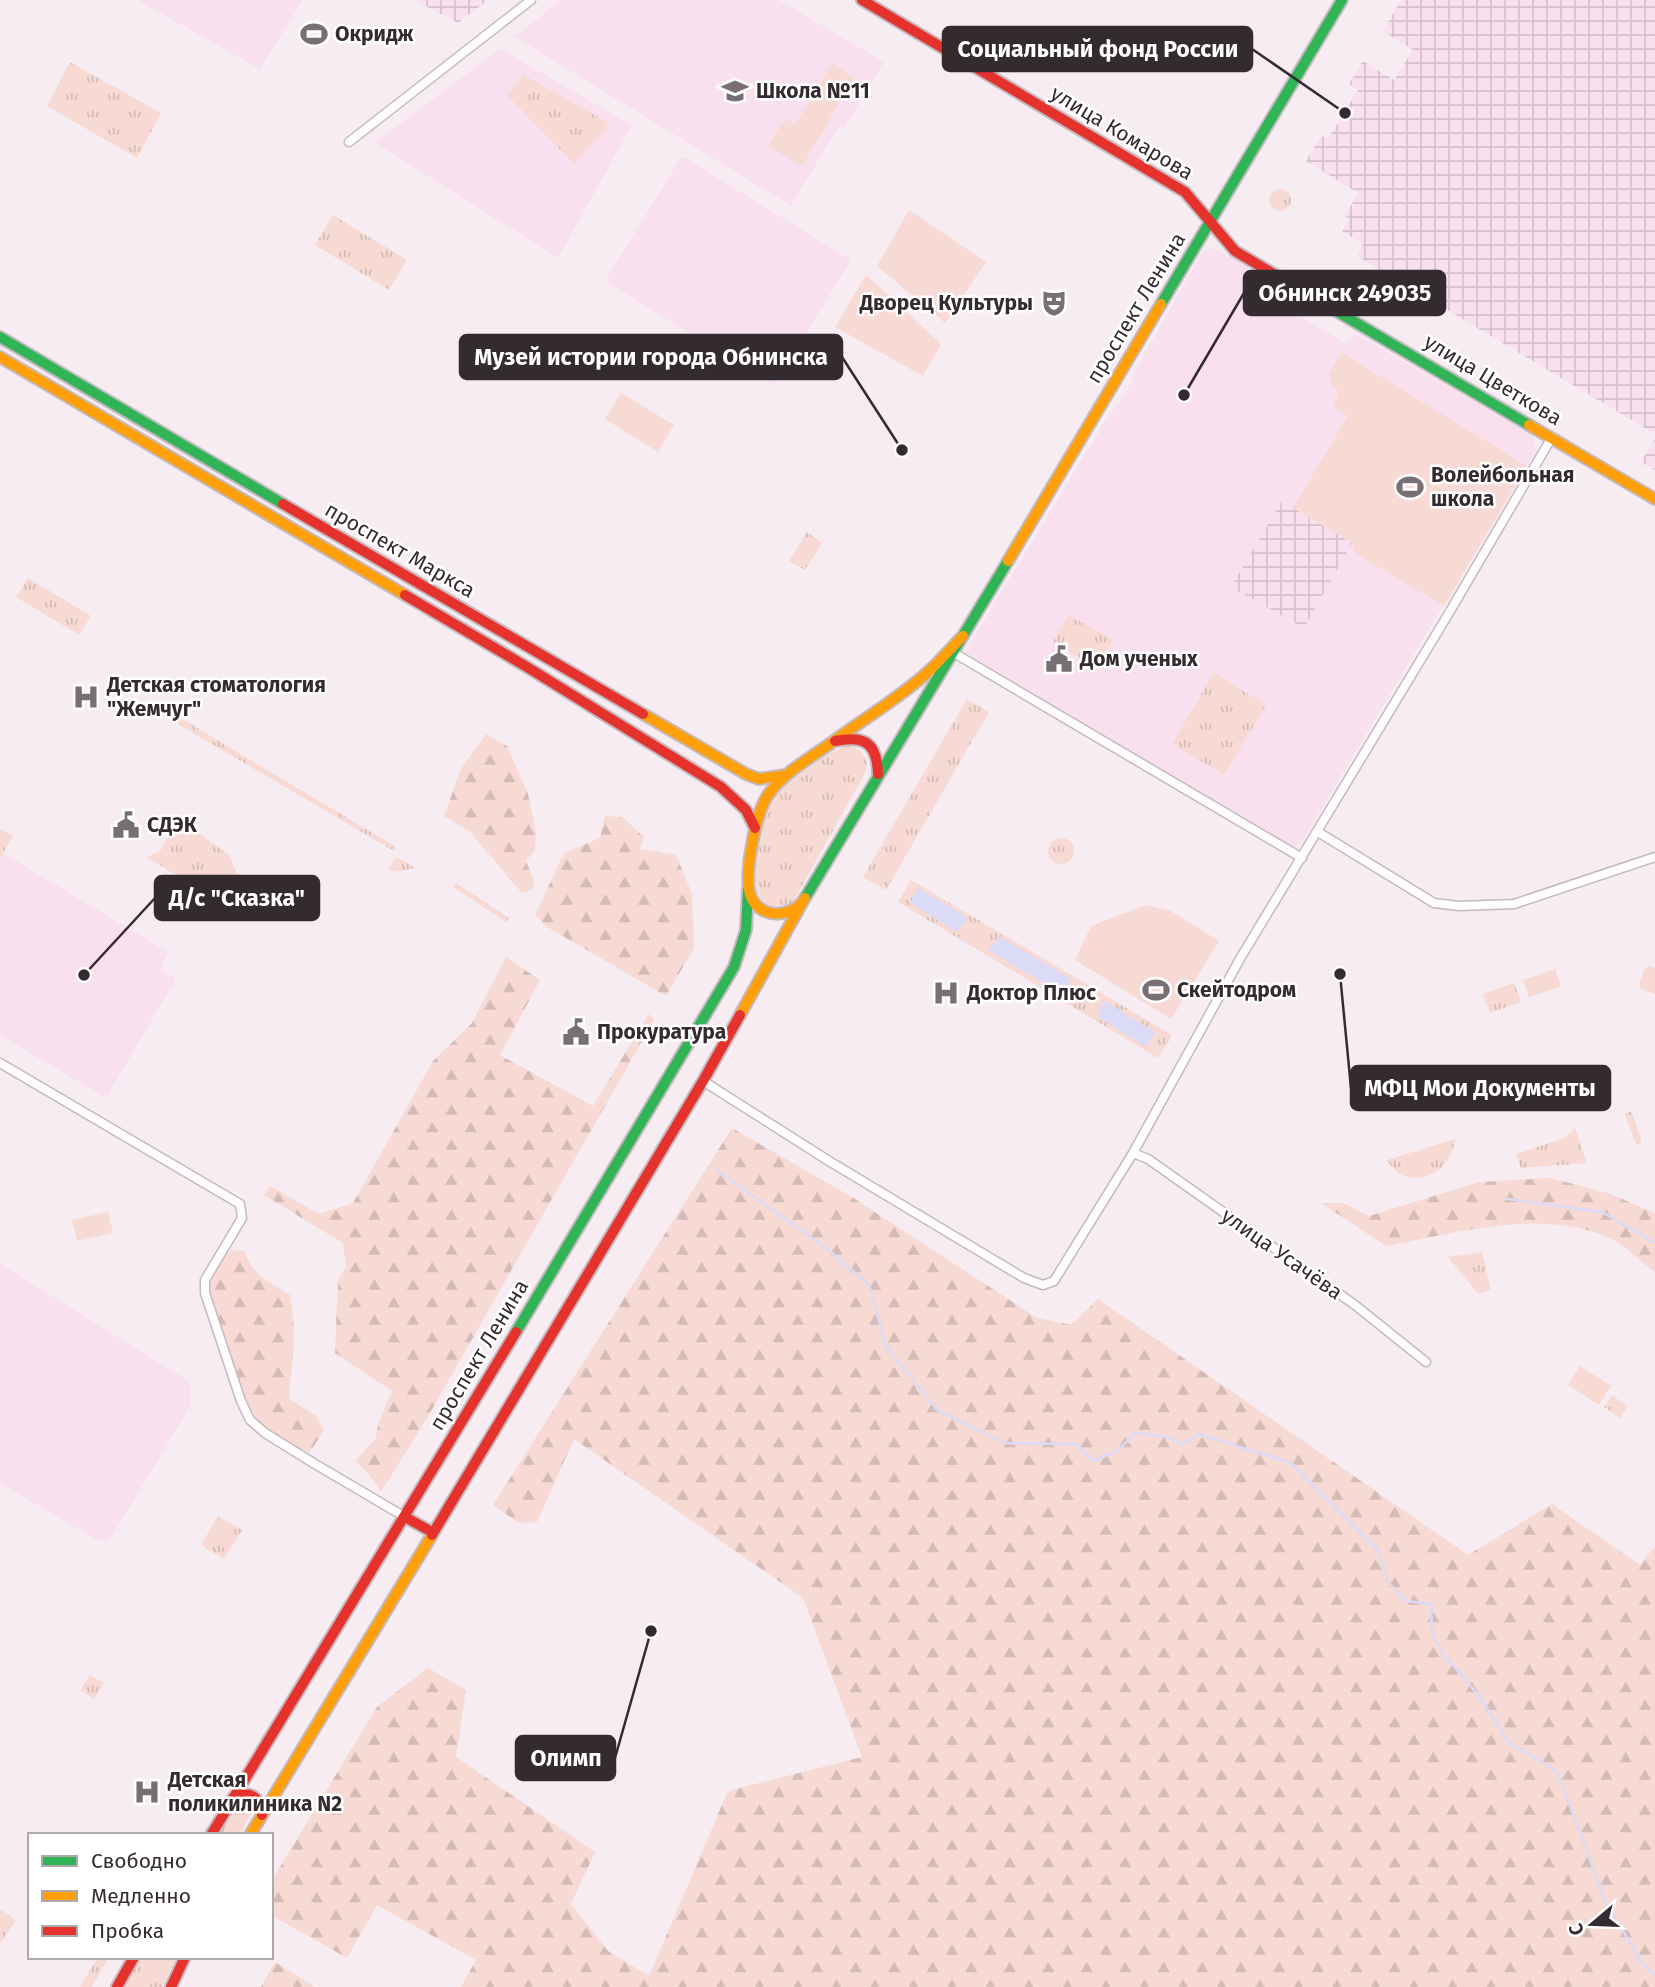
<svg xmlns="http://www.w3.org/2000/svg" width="1655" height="1987" viewBox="0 0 1655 1987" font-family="'Fira Sans',sans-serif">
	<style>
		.built { fill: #f8e0ee }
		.industrial { fill: url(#industrial-grid) }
		.grass { fill: url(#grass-tufts) }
		.forest { fill: url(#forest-firs) }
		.garden { fill: #f6dad3 }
		.water { fill: #dbdaf7 }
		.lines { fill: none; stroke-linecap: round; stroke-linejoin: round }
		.stream { stroke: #dbdaf7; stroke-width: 2.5 }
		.street-casing { stroke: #c3babf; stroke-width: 11 }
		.fast-casing { stroke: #c3babf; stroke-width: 14 }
		.slow-casing { stroke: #c3babf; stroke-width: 14 }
		.jam-casing { stroke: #c3babf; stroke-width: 14 }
		.street { stroke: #fefcfd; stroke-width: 8 }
		.fast { stroke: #30b455; stroke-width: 10 }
		.slow { stroke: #ff9f0a; stroke-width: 10 }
		.jam { stroke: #e5322d; stroke-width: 10 }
		.labels { text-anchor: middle; stroke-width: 5; stroke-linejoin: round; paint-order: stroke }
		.poi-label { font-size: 21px; font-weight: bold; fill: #342b30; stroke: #fff; text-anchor: start }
		.street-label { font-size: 21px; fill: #342b30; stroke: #fff }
		.leader { fill: none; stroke: #342b30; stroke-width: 2.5 }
		.callout-dot { fill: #342b30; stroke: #fff; stroke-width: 2.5 }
		.callout { fill: #342b30; stroke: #342b30; stroke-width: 2.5 }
		.callout-label { font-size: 23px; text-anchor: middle; font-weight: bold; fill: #fff }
	</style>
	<defs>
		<pattern id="industrial-grid" width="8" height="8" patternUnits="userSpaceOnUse" patternTransform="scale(1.75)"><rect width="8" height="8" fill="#f8e0ee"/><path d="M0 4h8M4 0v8" fill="none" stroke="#d5c0cc"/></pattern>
		<pattern id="grass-tufts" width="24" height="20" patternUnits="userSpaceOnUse" patternTransform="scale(1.75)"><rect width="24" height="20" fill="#f6dad3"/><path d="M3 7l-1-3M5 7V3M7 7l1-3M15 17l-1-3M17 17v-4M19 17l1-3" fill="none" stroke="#d4bbb5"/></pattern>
		<pattern id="forest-firs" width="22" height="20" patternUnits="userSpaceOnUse" patternTransform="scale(1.75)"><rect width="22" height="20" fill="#f6dad3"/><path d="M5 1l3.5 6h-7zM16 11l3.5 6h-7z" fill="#d4bbb5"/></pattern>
	</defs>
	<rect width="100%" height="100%" fill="#f7ecf2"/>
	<g class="built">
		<polygon points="137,0 303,0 260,69"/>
		<polygon points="560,0 779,0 884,62 844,129 839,126 791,206 515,37"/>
		<polygon points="500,49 632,125 558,258 375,143"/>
		<polygon points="682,156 851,260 774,386 605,281"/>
		<polygon points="1214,248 1247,266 1256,289 1346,344 1354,333 1532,435 1537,449 1301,843 1291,849 965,652 1105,422 1128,389 1139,364 1203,251"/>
		<polygon points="4,854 168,952 160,970 176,979 106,1098 0,1035 0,861"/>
		<polygon points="0,1264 187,1380 191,1388 191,1402 185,1415 112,1536 107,1540 99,1541 93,1538 0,1483"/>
	</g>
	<g class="industrial">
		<polygon points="414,0 488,0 458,23"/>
		<polygon points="1401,0 1655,0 1655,434 1357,256 1363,244 1342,231 1350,219 1345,216 1358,193 1306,161 1321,136 1328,139 1358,90 1349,84 1363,61 1394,80 1413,50 1383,31"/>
		<polygon points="1655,439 1655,470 1641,462"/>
		<polygon points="1282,501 1352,543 1304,628 1231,587"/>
	</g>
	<g class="grass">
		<polygon points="70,62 161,113 137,158 47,106"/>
		<polygon points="524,75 610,124 574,164 507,95"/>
		<circle cx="1280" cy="200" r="11"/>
		<polygon points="333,215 407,260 389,290 315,245"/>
		<polygon points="807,532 822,543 805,570 789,561"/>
		<polygon points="28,578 91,616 79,635 16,597"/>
		<polygon points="1069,615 1113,640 1097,668 1053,642"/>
		<polygon points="1214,673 1266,705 1224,775 1172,744"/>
		<polygon points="967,699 989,712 886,890 863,877"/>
		<polygon points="162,707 396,847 396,848 394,851 159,713"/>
		<path d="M847,746C864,748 871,761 864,775L793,902C783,911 774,908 763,904C758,896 755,887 755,878C755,866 762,817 766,807C772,791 830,749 847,746Z"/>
		<polygon points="185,823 229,855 241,884 250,891 234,912 147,857 160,851 175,826"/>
		<polygon points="0,829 13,836 0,859"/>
		<circle cx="1061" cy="851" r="13"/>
		<polygon points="396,857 415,868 394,872 389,869"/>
		<polygon points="911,880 1172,1035 1158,1058 898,902"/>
		<polygon points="456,883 509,918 506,922 453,887"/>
		<polygon points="1514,983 1521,1002 1490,1013 1483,994"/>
		<polygon points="1629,1111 1632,1113 1642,1142 1639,1145 1636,1144 1625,1115"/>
		<polygon points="1575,1128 1587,1163 1521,1168 1516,1154 1564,1138"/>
		<path d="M1455,1139C1452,1176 1406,1194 1387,1160Z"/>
		<polygon points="1482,1252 1491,1290 1478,1294 1448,1257"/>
		<polygon points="1612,1395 1628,1407 1620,1418 1604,1407"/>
		<polygon points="218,1516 242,1530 224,1559 201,1545"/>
		<polygon points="90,1675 104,1683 94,1699 80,1690"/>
		<polygon points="241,1799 250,1803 253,1810 240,1835 216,1835 235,1802"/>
		<polygon points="0,1909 16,1920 1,1942 0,1941"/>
		<polygon points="98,1957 109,1957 92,1987 80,1987"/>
		<polygon points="141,1957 177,1957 162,1987 125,1987 125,1982"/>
	</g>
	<g class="forest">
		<polygon points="486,734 507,746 528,794 536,833 535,850 526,861 534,881 532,890 522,893 470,832 444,816 461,769"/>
		<polygon points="605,816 622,817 644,837 640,849 676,855 692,894 694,948 666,996 547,927 535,915 564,853 600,838"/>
		<polygon points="506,957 540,980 500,1055 593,1106 649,1014 654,1020 430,1413 381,1492 368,1473 355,1461 376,1438 378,1424 392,1391 335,1353 338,1280 346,1267 343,1243 264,1195 270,1186 319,1214 353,1203 433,1061 472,1023"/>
		<polygon points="732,1128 855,1199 1037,1318 1071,1325 1098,1299 1468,1555 1552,1504 1640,1565 1655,1546 1655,1987 461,1987 476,1960 377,1905 347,1958 271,1915 271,1882 377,1707 428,1668 466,1690 456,1757 595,1852 571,1904 608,1951 649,1976 728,1791 862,1757 803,1598 574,1439 537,1522 519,1523 493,1505"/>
		<path d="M1550,1178L1608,1193L1655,1213V1272C1640,1261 1624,1244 1607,1237C1539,1208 1456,1233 1386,1246L1321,1203H1343L1369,1216L1479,1182Z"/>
		<path d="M232,1250L245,1251C251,1275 270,1282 290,1295C295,1317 294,1343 292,1366C291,1378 288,1387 290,1399L316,1416L324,1430L310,1452C297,1449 269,1432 259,1422C247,1410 209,1304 209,1286C209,1272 223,1259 232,1250Z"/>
		<polygon points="275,1962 315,1987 261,1987"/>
	</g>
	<g class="garden">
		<polygon points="832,64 854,78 802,166 768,146 785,119 796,124"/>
		<polygon points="909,210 986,262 945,323 877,266"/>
		<polygon points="866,275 941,344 923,376 835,327"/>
		<polygon points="1342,353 1527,466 1444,606 1355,553 1352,543 1293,508 1348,416 1333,406 1339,392 1333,387 1329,374"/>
		<polygon points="621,393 674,425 658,452 605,419"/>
		<polygon points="1146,905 1171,911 1219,941 1171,1019 1075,960 1091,926"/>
		<polygon points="1650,966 1655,968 1655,994 1641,989 1639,984 1645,968"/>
		<polygon points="1555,969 1561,986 1529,997 1523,980"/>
		<polygon points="108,1212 113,1233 77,1241 72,1220"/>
		<polygon points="1580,1366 1611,1386 1599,1405 1568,1385"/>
	</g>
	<g class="water">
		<polygon points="918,888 968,918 957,932 910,903"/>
		<polygon points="1000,937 1070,979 1064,995 988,950"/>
		<polygon points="1103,1000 1155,1032 1146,1047 1098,1017"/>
	</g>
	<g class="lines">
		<g class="stream">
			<polyline points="717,1170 831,1252 869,1285 886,1346 937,1410 1005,1443 1077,1444 1094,1461 1118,1450 1136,1433 1168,1437 1182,1444 1199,1434 1291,1463 1378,1550 1388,1582 1406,1601 1431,1604 1432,1632 1442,1652 1479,1696 1509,1743 1557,1771 1606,1903 1644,1966 1655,1975"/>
			<polyline points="1507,1199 1602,1212 1655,1243"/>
		</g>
		<defs>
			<g id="street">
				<polyline points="349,142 531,0"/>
				<polyline points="954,653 1302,858"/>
				<polyline points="1318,832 1434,903 1459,906 1514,904 1655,857"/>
				<polyline points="0,1063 240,1204 242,1218 205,1280 205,1293 241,1401 250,1420 265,1433 315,1464 405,1517"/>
				<polyline points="703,1081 829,1161 1024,1278 1043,1285 1054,1281 1133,1153 1241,957 1449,613 1552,437"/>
				<polyline points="1133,1153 1148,1159 1355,1305 1426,1362"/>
			</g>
			<g id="fast">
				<polyline points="1294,286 1529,425"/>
				<polyline points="1161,304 1342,0"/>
				<polyline points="0,337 283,504"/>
				<polyline points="805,898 1008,561"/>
				<polyline points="516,1332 734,967 746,930 748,890"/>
			</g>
			<g id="slow">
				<polyline points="0,357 405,595"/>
				<polyline points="1529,425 1655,499"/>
				<polyline points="1008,561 1161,304"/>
				<polyline points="643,714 746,774 759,779 786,775"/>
				<path d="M805,898C793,919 758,920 750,894C744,873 756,812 768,795C784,772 812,757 834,741C865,718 901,697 929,671C941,660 952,647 963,636"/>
				<polyline points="740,1015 802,903"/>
				<polyline points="250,1835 432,1535"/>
			</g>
			<g id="jam">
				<polyline points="862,0 1185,192 1235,251 1294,286"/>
				<polyline points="283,504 643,714"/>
				<polyline points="405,595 527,667 721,787 746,810 755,828"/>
				<path d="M835,741C865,735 877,743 878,774"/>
				<polyline points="405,1517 432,1532"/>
				<polyline points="432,1535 703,1081 740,1015"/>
				<path d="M233,1798C249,1789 261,1797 262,1815"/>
				<polyline points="211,1835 516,1332"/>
				<polyline points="117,1987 134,1957"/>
				<polyline points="171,1987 185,1957"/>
			</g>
		</defs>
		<use href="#street" class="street-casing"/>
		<use href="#fast" class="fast-casing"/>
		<use href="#slow" class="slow-casing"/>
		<use href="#jam" class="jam-casing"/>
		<use href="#street" class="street"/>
		<use href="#fast" class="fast"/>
		<use href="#slow" class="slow"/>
		<use href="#jam" class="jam"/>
	</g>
	<defs>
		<symbol id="stadium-bare" viewBox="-9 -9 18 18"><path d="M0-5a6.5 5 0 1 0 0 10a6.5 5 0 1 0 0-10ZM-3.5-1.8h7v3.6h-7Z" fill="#786f74" stroke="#fff" stroke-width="2.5" paint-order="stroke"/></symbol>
		<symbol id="school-bare" viewBox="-9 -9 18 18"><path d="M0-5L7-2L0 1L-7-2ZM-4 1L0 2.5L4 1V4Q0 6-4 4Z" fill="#786f74" stroke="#fff" stroke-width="2.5" paint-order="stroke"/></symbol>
		<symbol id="theatre-bare" viewBox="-9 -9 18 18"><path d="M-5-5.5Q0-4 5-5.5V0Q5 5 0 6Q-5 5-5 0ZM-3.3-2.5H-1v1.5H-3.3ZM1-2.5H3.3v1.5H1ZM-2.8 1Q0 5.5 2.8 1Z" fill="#786f74" stroke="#fff" stroke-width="2.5" paint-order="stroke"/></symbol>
		<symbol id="civic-bare" viewBox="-9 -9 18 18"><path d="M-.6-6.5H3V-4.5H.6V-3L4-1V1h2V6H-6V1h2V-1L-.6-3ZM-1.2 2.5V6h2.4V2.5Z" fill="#786f74" stroke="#fff" stroke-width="2.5" paint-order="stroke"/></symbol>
		<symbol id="hospital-bare" viewBox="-9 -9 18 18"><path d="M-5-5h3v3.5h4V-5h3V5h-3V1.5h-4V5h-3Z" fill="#786f74" stroke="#fff" stroke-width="2.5" paint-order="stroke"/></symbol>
	</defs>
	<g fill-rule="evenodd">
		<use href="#stadium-bare" x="295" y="15" width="38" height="38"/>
		<use href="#school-bare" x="716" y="72" width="38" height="38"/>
		<use href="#theatre-bare" x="1035" y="284" width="38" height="38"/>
		<use href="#stadium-bare" x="1391" y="468" width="38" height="38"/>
		<use href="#civic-bare" x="1040" y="640" width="38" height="38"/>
		<use href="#hospital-bare" x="67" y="678" width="38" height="38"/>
		<use href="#civic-bare" x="107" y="806" width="38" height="38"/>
		<use href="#stadium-bare" x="1137" y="971" width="38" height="38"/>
		<use href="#hospital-bare" x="927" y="974" width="38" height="38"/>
		<use href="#civic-bare" x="557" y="1013" width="38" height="38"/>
		<use href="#hospital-bare" x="128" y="1773" width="38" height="38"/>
	</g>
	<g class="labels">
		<g class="poi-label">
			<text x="335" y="41">Окридж</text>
			<text x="756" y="98">Школа №11</text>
			<text x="1033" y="310" text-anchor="end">Дворец Культуры</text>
			<text x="1431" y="482">Волейбольная<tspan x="1431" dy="24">школа</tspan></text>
			<text x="1080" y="666">Дом ученых</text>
			<text x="107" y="692">Детская стоматология<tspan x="107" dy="24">"Жемчуг"</tspan></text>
			<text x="147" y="832">СДЭК</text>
			<text x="1177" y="997">Скейтодром</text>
			<text x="967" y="1000">Доктор Плюс</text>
			<text x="597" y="1039">Прокуратура</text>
			<text x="168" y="1787">Детская<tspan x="168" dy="24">поликилиника N2</tspan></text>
		</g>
		<g class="street-label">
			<text transform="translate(1122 133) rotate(31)" y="7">улица Комарова</text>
			<text transform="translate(1136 308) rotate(-59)" y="7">проспект Ленина</text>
			<text transform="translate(1493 380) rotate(31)" y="7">улица Цветкова</text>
			<text transform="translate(400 550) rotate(30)" y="7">проспект Маркса</text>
			<text transform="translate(1282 1254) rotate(35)" y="7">улица Усачёва</text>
			<text transform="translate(479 1355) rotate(-59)" y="7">проспект Ленина</text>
		</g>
	</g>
	<path class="leader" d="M1345 113L1252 49M1184 395L1244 293M902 450L842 357M84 975L155 898M1340 974L1351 1088M651 1631L615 1758"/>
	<g class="callout-dot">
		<circle cx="1345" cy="113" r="7"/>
		<circle cx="1184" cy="395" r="7"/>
		<circle cx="902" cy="450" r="7"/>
		<circle cx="84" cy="975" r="7"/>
		<circle cx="1340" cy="974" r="7"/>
		<circle cx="651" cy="1631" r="7"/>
	</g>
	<g class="callout">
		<rect x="943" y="27" width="309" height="44" rx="7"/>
		<rect x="1244" y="271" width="201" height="44" rx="7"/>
		<rect x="460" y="335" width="382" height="44" rx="7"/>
		<rect x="155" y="876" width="164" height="44" rx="7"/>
		<rect x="1351" y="1066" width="259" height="44" rx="7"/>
		<rect x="516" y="1736" width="99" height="44" rx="7"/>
	</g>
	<g class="callout-label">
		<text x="1098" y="57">Социальный фонд России</text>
		<text x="1345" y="301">Обнинск 249035</text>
		<text x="651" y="365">Музей истории города Обнинска</text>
		<text x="237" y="906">Д/с "Сказка"</text>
		<text x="1480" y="1096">МФЦ Мои Документы</text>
		<text x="566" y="1766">Олимп</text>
	</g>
	<rect x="28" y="1833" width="245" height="126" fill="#ffffff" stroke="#aeaaac" stroke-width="2"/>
	<rect x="42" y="1856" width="35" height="10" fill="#30b455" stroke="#aeaaac" stroke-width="2"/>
	<text x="91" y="1868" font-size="21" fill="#342b30">Свободно</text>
	<rect x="42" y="1891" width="35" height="10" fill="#ff9f0a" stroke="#aeaaac" stroke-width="2"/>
	<text x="91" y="1903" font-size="21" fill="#342b30">Медленно</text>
	<rect x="42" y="1926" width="35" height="10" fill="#e5322d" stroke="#aeaaac" stroke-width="2"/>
	<text x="91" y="1938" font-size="21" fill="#342b30">Пробка</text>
	<g transform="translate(1592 1924) rotate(251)" stroke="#ffffff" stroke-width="5" paint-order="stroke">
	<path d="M0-5L12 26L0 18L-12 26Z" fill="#342b30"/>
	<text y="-10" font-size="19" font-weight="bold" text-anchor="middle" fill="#342b30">С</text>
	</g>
</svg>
